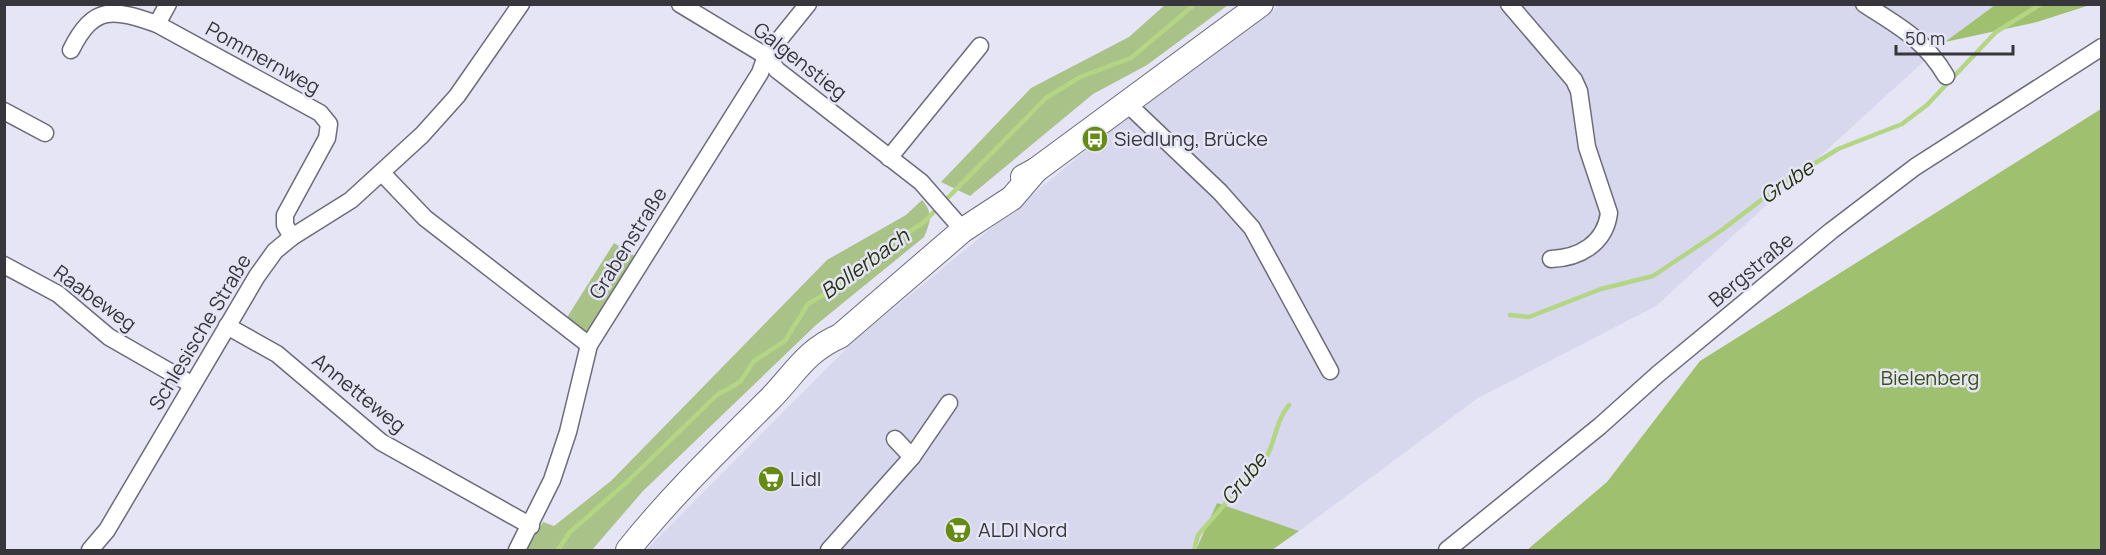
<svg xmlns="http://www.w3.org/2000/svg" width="2106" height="555" viewBox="0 0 2106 555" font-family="Manrope,sans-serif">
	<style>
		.built { fill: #d7d7ed }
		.green { fill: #a9c287 }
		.forest { fill: #9fc06f }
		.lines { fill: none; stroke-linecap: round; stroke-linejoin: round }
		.stream { stroke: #b4d684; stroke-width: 4.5 }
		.minor-casing { stroke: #6c6c79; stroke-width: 19 }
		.secondary-casing { stroke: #6c6c79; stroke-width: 26 }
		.minor { stroke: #fff; stroke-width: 16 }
		.secondary { stroke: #fff; stroke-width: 24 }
		.labels { text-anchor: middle; stroke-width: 5; stroke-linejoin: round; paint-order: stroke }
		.street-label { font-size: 20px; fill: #36363c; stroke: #e5e5f5 }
		.poi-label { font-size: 20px; fill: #36363c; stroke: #e5e5f5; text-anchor: start }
		.park-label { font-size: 20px; fill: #3b5017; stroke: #e5e5f5 }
		.water-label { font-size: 21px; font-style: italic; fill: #273412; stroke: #e5e5f5 }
	</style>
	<rect width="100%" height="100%" fill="#e5e5f5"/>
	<polygon class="built" points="1280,5 1995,5 1945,42 1656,306 1478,398 1299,531 1217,503 1196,550 646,550 854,341 1128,116"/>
	<g class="green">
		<polygon points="1166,4 1228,5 1147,65 1093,94 970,196 941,182 1031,88 1129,37"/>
		<path d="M922,200C934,213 930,223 924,237L816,325L643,491L592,550H526L543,522L554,526L611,481L827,260L906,215Z"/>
		<polygon points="614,243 636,257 588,335 566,319"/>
	</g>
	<g class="forest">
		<polygon points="1995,5 1995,4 2090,5 2037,22 1945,42"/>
		<polygon points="2101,109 2101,550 1527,550 1607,482 1700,361"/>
		<polygon points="1217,503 1299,531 1272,550 1196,550"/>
	</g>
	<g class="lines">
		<g class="stream">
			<polyline points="1510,315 1529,317 1601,289 1653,276 1722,230 1786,181 1838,149 1902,124 1927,105 1996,32 2041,4"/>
			<polyline points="558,550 569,533 628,481 717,395 740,382 754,361 785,341 808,304 849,280 873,255 923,223 1046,98 1080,77 1131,58 1195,4"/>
			<path d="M1194,550L1198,535L1267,456C1276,439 1276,420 1289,405"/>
		</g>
		<defs>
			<g id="minor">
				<polyline points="680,4 766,56 777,70 921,182 963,230"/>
				<path d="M1509,4L1574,80L1579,91L1587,147L1609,213C1605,244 1579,258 1551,259"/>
				<path d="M1864,4C1899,26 1925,40 1946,76"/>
				<polyline points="157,24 168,4"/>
				<path d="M71,50C94,4 113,9 157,24L320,113L329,124L327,138L285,215V225L292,237"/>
				<polyline points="1128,102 1135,111 1220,192 1252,228 1330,371"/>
				<polyline points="4,111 45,133"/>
				<polyline points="889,158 980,46"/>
				<polyline points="382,173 425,218 589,345"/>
				<polyline points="4,265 58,294 109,337 191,384"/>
				<polyline points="227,326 277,354 381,442 531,526"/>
				<polyline points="912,457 949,403"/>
				<polyline points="90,550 107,530 257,276 275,251 292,237 351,200 422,135 457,96 521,4"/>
				<polyline points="517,550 552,480 568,432 589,345 760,73 766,56 808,4"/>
				<polyline points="829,550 912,457 895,439"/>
				<polyline points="1447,550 1600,426 1658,374 1831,231 1915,167 2102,47"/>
			</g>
			<g id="secondary">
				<polyline points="1023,177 1036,170 1261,4"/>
				<path d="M628,550C671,496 720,449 769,400C794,375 805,351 840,336L963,230L1012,198L1036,170"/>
			</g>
		</defs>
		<use href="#minor" class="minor-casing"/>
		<use href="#secondary" class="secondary-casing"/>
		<use href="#minor" class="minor"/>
		<use href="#secondary" class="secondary"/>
	</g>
	<defs>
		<symbol id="bus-disc" viewBox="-11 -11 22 22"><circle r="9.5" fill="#658b15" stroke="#e5e5f5"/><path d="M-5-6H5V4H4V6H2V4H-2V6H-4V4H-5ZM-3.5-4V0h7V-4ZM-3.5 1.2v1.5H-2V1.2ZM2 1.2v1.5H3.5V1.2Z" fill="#fff"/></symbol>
		<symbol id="supermarket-disc" viewBox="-11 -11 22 22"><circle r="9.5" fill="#658b15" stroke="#e5e5f5"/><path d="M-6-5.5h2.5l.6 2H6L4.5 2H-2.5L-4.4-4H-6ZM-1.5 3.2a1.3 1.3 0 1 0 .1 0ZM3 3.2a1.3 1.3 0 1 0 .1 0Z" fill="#fff"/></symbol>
	</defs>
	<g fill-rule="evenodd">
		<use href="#bus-disc" x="1080" y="124" width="30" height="30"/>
		<use href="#supermarket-disc" x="756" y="464" width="30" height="30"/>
		<use href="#supermarket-disc" x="943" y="515" width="30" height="30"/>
	</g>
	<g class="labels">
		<g class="street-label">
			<text transform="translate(263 58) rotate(29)" y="7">Pommernweg</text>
			<text transform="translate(800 61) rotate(38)" y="7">Galgenstieg</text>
			<text transform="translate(628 243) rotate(-58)" y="7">Grabenstraße</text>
			<text transform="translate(1751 270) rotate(-40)" y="7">Bergstraße</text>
			<text transform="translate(95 298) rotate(36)" y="7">Raabeweg</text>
			<text transform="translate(200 332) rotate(-59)" y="7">Schlesische Straße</text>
			<text transform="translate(359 393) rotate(39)" y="7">Annetteweg</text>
		</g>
		<g class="poi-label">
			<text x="1114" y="146">Siedlung, Brücke</text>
			<text x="790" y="486">Lidl</text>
			<text x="978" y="537">ALDI Nord</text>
		</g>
		<g class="park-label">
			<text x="1930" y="385">Bielenberg</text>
		</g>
		<g class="water-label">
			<text transform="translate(1787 182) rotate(-34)" y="7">Grube</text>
			<text transform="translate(865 264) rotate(-36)" y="7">Bollerbach</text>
			<text transform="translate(1244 479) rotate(-51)" y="7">Grube</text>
		</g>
	</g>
	<rect width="2106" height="555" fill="none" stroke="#36363c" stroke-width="12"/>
	<path d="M1896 45v9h117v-9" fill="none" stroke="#36363c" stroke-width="3"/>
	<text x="1905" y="45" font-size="18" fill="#36363c" stroke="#e5e5f5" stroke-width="4.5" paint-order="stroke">50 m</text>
</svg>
